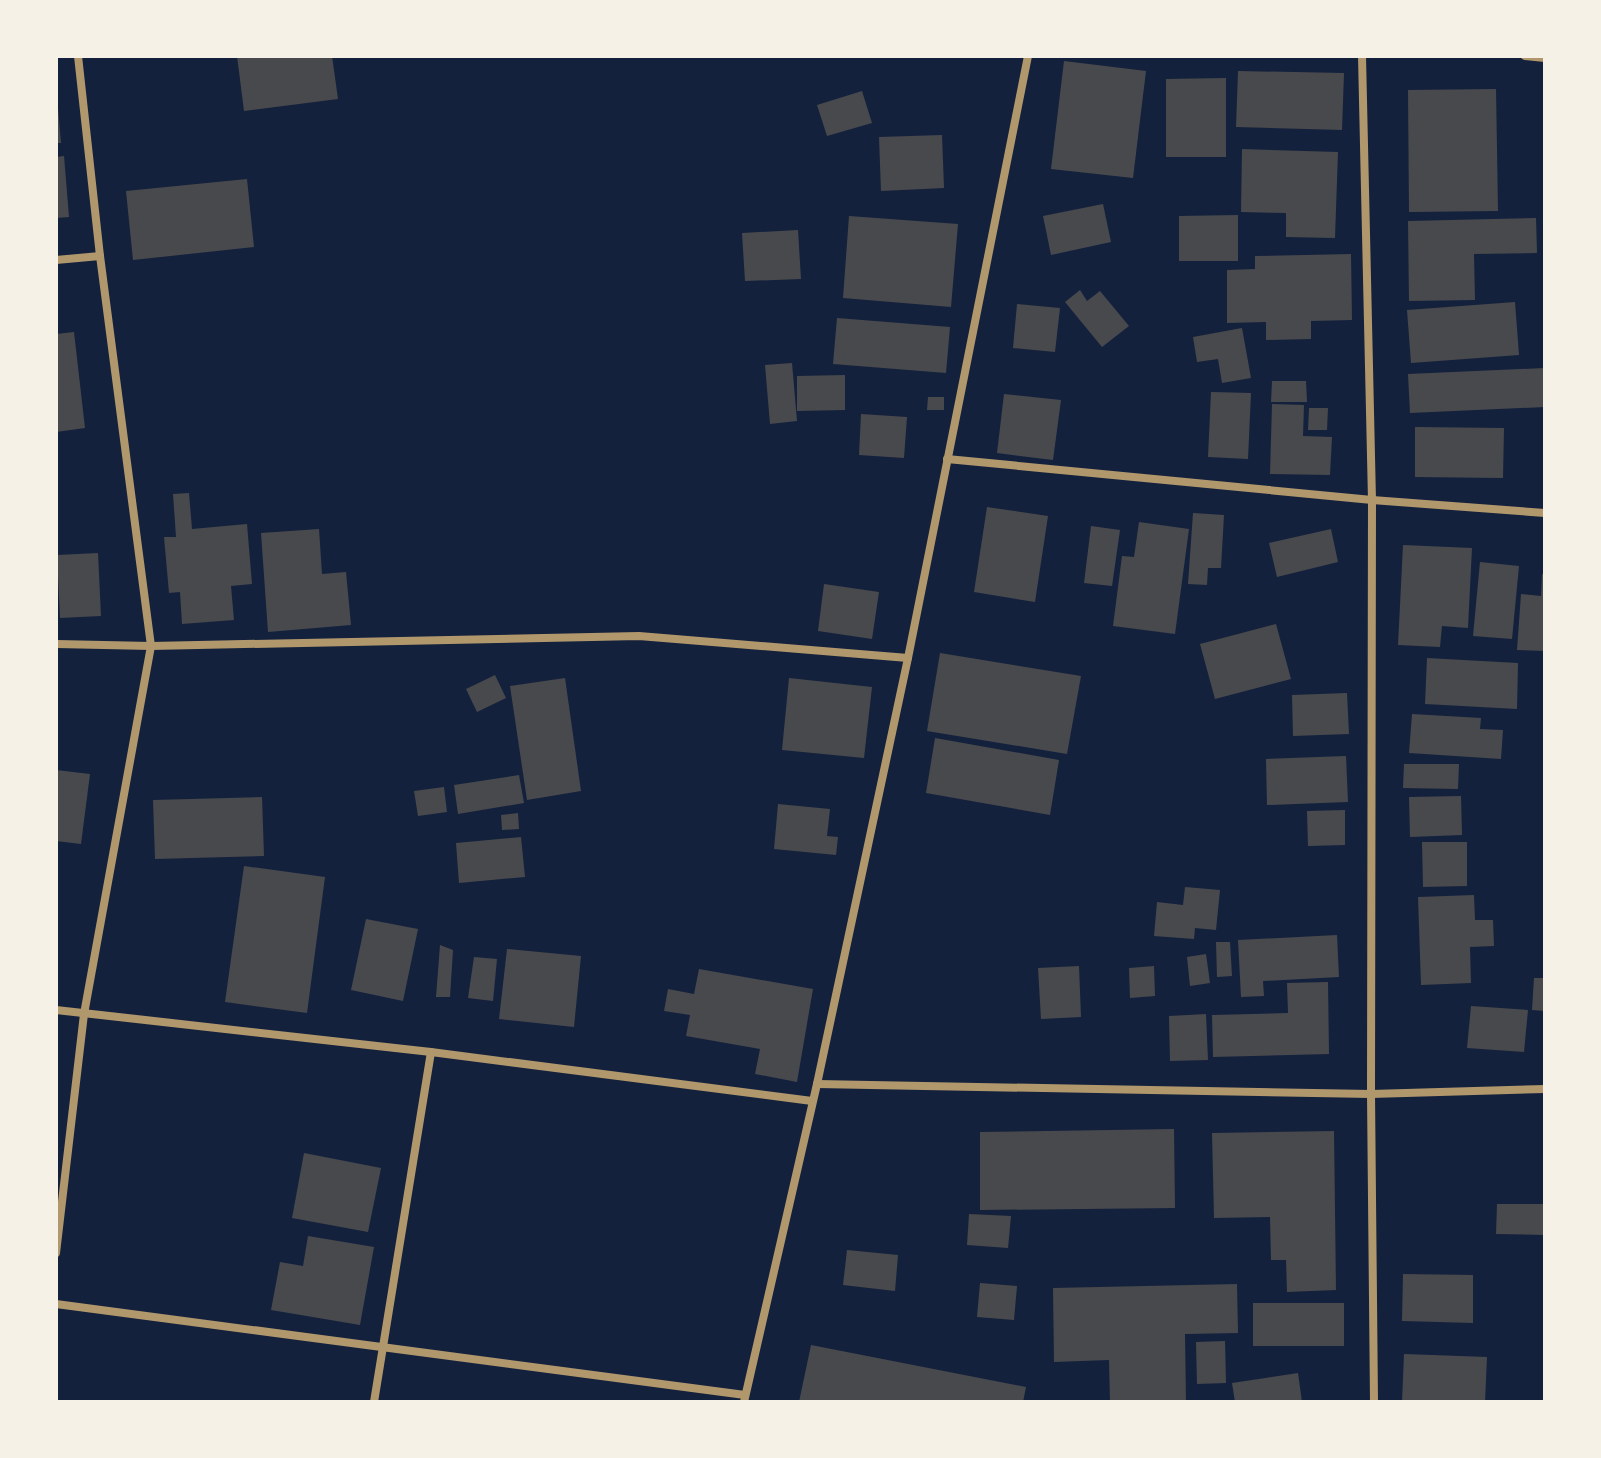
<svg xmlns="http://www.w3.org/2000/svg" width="1601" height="1458" viewBox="0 0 1601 1458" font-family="Mulish,sans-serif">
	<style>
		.building { fill: #48494c }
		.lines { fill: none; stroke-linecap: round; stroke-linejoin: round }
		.minor { stroke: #b1986c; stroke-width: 8 }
	</style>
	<rect width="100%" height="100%" fill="#14213d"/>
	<g class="building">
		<polygon points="237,56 332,56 338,99 244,111"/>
		<polygon points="1064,61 1146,71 1133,178 1051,169"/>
		<polygon points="1238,71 1344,73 1342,130 1236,127"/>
		<polygon points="1226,78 1226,157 1166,157 1166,79"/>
		<polygon points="1496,89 1498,211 1409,212 1408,90"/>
		<polygon points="862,91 872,123 827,136 817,105"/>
		<polygon points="56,108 58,108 61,143 56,143"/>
		<polygon points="942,135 944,188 881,191 879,137"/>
		<polygon points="1242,149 1338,152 1335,238 1286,237 1286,213 1241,212"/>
		<polygon points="64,156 69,217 56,218 56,157"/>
		<polygon points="247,179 254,247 133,260 126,191"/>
		<polygon points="1103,204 1111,242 1051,255 1043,216"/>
		<polygon points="1238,215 1238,261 1179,261 1179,216"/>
		<polygon points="849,216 958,224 951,307 843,298"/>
		<polygon points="1536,218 1537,253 1474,254 1475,300 1409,301 1408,221"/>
		<polygon points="798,230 801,279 745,281 742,233"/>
		<polygon points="1351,254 1352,320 1311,321 1311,339 1266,340 1266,322 1227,323 1227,270 1255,269 1255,256"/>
		<polygon points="1080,290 1087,301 1100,291 1129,326 1102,347 1065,302"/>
		<polygon points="1515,302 1519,355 1411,363 1407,310"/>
		<polygon points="1017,304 1060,308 1055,352 1013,348"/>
		<polygon points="837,318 950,327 946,373 833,364"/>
		<polygon points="1242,328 1251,378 1222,383 1218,359 1197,362 1193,337"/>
		<polygon points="74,332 85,428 56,432 56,334"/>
		<polygon points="792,363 797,421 770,424 765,365"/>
		<polygon points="1545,368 1545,407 1410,413 1408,374"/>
		<polygon points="845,375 845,410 797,411 797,376"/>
		<polygon points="1272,381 1306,381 1307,402 1271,402"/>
		<polygon points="1211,392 1251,393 1248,459 1208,457"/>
		<polygon points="1004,394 1061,400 1053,460 997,453"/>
		<polygon points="928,397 944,397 944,410 927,410"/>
		<polygon points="1272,404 1304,405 1303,436 1332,437 1330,475 1270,474"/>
		<polygon points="1309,408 1328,408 1327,430 1308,430"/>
		<polygon points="861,414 907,417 904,458 859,455"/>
		<polygon points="1415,427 1504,428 1503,478 1415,477"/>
		<polygon points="189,493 192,529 247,524 252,584 231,586 234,620 182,624 180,592 169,593 164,537 176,537 173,494"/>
		<polygon points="987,507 1048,516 1035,602 974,592"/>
		<polygon points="1193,513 1224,515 1221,568 1208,568 1207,585 1188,584"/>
		<polygon points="1139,522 1189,529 1175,634 1113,626 1122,556 1134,557"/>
		<polygon points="1091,526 1120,530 1112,586 1084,583"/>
		<polygon points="319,529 322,574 346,572 351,625 268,632 261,533"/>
		<polygon points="1331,529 1338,562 1277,577 1269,543"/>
		<polygon points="1403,545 1472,548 1468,628 1442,626 1440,647 1398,645"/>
		<polygon points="98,553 101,616 60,618 57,555"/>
		<polygon points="1480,562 1519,566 1512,639 1473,636"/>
		<polygon points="1542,574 1545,574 1545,651 1517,650 1521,594 1541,596"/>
		<polygon points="824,584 879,592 872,639 818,631"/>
		<polygon points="1276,624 1291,679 1215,699 1200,644"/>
		<polygon points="940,653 1081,676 1067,754 927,731"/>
		<polygon points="1427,658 1518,663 1517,709 1425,704"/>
		<polygon points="495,675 506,698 477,712 466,689"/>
		<polygon points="565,678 581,791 527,800 510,686"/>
		<polygon points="789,678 872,687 864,758 782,750"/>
		<polygon points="1347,693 1349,734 1293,736 1292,695"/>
		<polygon points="1412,714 1481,718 1480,729 1503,730 1501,759 1409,753"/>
		<polygon points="935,738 1059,760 1050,815 926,793"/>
		<polygon points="1346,756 1348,802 1267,805 1266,759"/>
		<polygon points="1404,764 1459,764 1458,789 1403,788"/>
		<polygon points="56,770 90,774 81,844 56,841"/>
		<polygon points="519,775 524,803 458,814 454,785"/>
		<polygon points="444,787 447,812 418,816 414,791"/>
		<polygon points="1461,796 1462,835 1410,837 1409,797"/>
		<polygon points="262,797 264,856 155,859 153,800"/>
		<polygon points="778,804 830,809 827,836 838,837 836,855 774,849"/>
		<polygon points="1345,810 1345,845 1308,846 1307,811"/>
		<polygon points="518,813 519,829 502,830 501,815"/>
		<polygon points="521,837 525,877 459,883 456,843"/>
		<polygon points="1422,842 1467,842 1467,886 1423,887"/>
		<polygon points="244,866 325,877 307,1013 225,1002"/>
		<polygon points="1185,887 1220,890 1216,930 1195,928 1194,939 1154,936 1157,902 1183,905"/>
		<polygon points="1474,895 1475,920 1493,920 1494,946 1470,947 1471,983 1421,985 1418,897"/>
		<polygon points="366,919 418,929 403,1001 351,990"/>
		<polygon points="1337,935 1339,977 1263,981 1264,996 1241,997 1238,940"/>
		<polygon points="1216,942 1230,942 1232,976 1217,977"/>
		<polygon points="440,945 453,950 450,997 436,997"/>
		<polygon points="507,949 581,956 574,1027 499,1019"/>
		<polygon points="1206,954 1210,983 1190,986 1187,957"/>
		<polygon points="474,957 497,959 493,1001 468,998"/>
		<polygon points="1079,966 1081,1017 1041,1019 1038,968"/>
		<polygon points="1154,966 1155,996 1130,998 1129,968"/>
		<polygon points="699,969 813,989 797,1082 755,1074 760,1049 686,1036 690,1015 664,1011 668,989 694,994"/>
		<polygon points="1534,978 1545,978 1545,1011 1532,1010"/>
		<polygon points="1328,982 1329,1054 1213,1057 1212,1015 1288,1013 1287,983"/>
		<polygon points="1471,1006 1528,1010 1524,1052 1467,1048"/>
		<polygon points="1206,1014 1208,1060 1170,1061 1169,1016"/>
		<polygon points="1174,1129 1175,1208 980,1210 980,1132"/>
		<polygon points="1334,1131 1336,1290 1287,1292 1286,1260 1271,1260 1270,1217 1214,1218 1212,1133"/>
		<polygon points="304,1153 381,1168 368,1232 292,1218"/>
		<polygon points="1497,1204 1545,1204 1545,1235 1496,1234"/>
		<polygon points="969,1214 1011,1216 1008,1248 967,1245"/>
		<polygon points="308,1236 374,1247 360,1325 271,1310 280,1262 303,1266"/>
		<polygon points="847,1250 898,1255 895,1291 843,1285"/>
		<polygon points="1403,1274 1473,1275 1473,1323 1402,1321"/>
		<polygon points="980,1283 1017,1286 1014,1320 977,1317"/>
		<polygon points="1237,1284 1238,1333 1185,1334 1186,1402 1110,1402 1109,1360 1054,1362 1053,1288"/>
		<rect x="1253" y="1303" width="91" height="43"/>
		<polygon points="1225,1341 1226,1383 1197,1384 1196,1342"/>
		<polygon points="811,1345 1026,1387 1023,1402 799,1402"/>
		<polygon points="1404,1354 1487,1357 1485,1402 1402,1402"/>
		<polygon points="1298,1373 1302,1402 1235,1402 1232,1383"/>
	</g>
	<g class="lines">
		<g class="minor">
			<polyline points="1362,56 1372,500 1371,1094 1374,1402"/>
			<polyline points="1525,56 1545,58"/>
			<polyline points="56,260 100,256"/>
			<polyline points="947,459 1372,500 1545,513"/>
			<polyline points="56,644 151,646 639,636 908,658"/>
			<polyline points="56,1010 431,1052 812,1101"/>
			<polyline points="817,1084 1371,1094 1545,1089"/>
			<polyline points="56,1253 84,1014 151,646 100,256 78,56"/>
			<polyline points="56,1304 745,1395"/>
			<polyline points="374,1402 431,1052"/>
			<polyline points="744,1402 817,1084 908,658 1028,56"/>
		</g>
	</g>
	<rect width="1601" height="1458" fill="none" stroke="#f6f1e7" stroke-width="116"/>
</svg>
